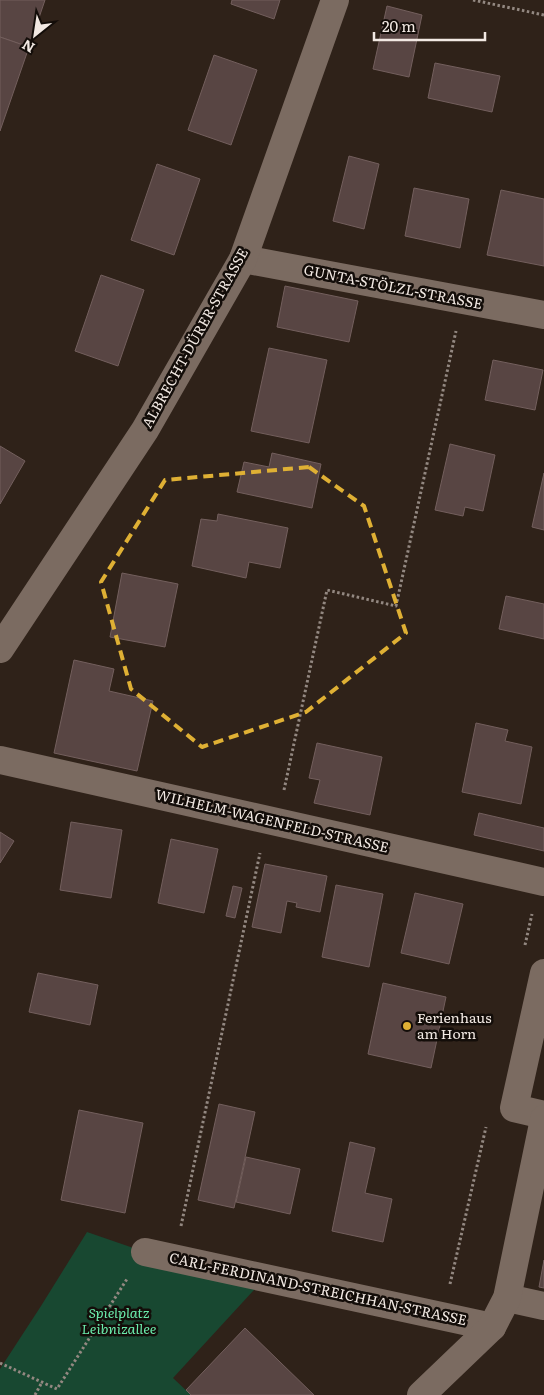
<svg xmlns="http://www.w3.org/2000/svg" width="544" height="1395" viewBox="0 0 544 1395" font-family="Literata,serif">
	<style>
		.green { fill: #184831 }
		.building { fill: #584543; stroke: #735f5d }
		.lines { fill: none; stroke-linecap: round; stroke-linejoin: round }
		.path { stroke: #938881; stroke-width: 3; stroke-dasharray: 2.5 2.5; stroke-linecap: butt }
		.minor { stroke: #7b6b61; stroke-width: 28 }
		.marked { fill: none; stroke: #dfb034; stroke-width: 4; stroke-dasharray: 10 6; stroke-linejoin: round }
		.poi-dot { fill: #dfb034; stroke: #130d09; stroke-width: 2 }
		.labels { text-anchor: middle; stroke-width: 5; stroke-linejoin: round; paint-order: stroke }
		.street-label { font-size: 14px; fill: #f2e9e3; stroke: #130d09 }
		.poi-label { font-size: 14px; fill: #f2e9e3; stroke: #130d09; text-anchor: start }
		.park-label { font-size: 14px; font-style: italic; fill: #6becac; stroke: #130d09 }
	</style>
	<rect width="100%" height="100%" fill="#2f2219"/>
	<polygon class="green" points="87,1232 145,1252 265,1278 173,1378 191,1395 0,1395 0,1369 41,1306"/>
	<g class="building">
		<polygon points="0,0 45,0 29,47 0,37"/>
		<polygon points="232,0 280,0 274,19 231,4"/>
		<polygon points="387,6 422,15 409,77 373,69"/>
		<polygon points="0,37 29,47 0,131"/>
		<polygon points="214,55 257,70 231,145 188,130"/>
		<polygon points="435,63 500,76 492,112 428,98"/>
		<polygon points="349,156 379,164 364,229 333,221"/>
		<polygon points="157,164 200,179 174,255 131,240"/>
		<polygon points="414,188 469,199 460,248 405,236"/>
		<polygon points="501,190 544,199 544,266 487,255"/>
		<polygon points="101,275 144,290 118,366 75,351"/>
		<polygon points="285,286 358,301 349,342 277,327"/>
		<polygon points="269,348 327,360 309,443 251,431"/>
		<polygon points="493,360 543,370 535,410 485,400"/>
		<polygon points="450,444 495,455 483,511 465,507 463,516 435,510"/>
		<polygon points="0,446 25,461 0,504"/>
		<polygon points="272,453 321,464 312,508 237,492 244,462 269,467"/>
		<polygon points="544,473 544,530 532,527"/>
		<polygon points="218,514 288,528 280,568 249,562 246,578 192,566 201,519 217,521"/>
		<polygon points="122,573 178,584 165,647 110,637"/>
		<polygon points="506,596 544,604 544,639 499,629"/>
		<polygon points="74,660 114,669 109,691 153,701 137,771 54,753"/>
		<polygon points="476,723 508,730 505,741 532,747 521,804 462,792"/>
		<polygon points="317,743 382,757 370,815 314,803 320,780 309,778"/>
		<polygon points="479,813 544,828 544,851 474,835"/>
		<polygon points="71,822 122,830 111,898 60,890"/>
		<polygon points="0,832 14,841 0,863"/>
		<polygon points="171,839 218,849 204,913 158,903"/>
		<polygon points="265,864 327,876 320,912 296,907 297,903 287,901 281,933 252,927"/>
		<polygon points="336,885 383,894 369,967 322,957"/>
		<polygon points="233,886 242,888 235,918 226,916"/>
		<polygon points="415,893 463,904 449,964 401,953"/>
		<polygon points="38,973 98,985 90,1025 29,1012"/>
		<polygon points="383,983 446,997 431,1068 368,1054"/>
		<polygon points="219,1104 255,1112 234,1208 198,1200"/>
		<polygon points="79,1110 143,1123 125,1213 61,1200"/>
		<polygon points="350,1142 375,1148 365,1193 392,1199 383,1242 332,1231"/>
		<polygon points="246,1157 300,1169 290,1214 236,1202"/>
		<polygon points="544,1260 544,1288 539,1287"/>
		<polygon points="245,1328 314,1395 191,1395 186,1390"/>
	</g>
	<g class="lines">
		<g class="path">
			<polyline points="473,0 544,15"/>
			<polyline points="284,790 327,590 396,606 456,331"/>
			<polyline points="525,945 532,914"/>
			<polyline points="181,1226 260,853"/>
			<polyline points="450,1284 486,1127"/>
			<polyline points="0,1363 57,1389 127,1279"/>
			<polyline points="35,1395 42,1382"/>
		</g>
		<g class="minor">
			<polyline points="243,259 544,315"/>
			<polyline points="0,649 145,430 243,259 335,0"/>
			<polyline points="0,760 544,882"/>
			<polyline points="544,973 514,1108 544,1115"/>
			<polyline points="145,1252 492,1327"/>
			<polyline points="507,1298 544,1306"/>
			<polyline points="421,1395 492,1327 507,1298 544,1119"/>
		</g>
	</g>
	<path class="marked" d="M309,467L364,506L406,633L306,712L202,747L131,689L101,582L165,480Z"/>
	<circle class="poi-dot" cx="407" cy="1026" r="5"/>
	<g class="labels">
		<g class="street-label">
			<text transform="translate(393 287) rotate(11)" y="5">GUNTA-STÖLZL-STRASSE</text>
			<text transform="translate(195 338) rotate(-61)" y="5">ALBRECHT-DÜRER-STRASSE</text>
			<text transform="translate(272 821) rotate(13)" y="5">WILHELM-WAGENFELD-STRASSE</text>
			<text transform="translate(318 1289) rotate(12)" y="5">CARL-FERDINAND-STREICHHAN-STRASSE</text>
		</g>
		<g class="poi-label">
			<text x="417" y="1023">Ferienhaus<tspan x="417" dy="16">am Horn</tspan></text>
		</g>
		<g class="park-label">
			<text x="119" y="1318">Spielplatz<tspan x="119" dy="16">Leibnizallee</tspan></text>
		</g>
	</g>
	<g transform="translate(35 35) rotate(210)" stroke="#130d09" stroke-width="4" paint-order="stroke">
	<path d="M0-4L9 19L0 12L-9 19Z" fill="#f2e9e3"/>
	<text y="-8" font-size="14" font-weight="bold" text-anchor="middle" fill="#f2e9e3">N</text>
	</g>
	<path d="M374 32v8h111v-8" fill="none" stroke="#f2e9e3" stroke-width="2.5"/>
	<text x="382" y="32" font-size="15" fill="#f2e9e3" stroke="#130d09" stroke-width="4" paint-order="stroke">20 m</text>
</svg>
